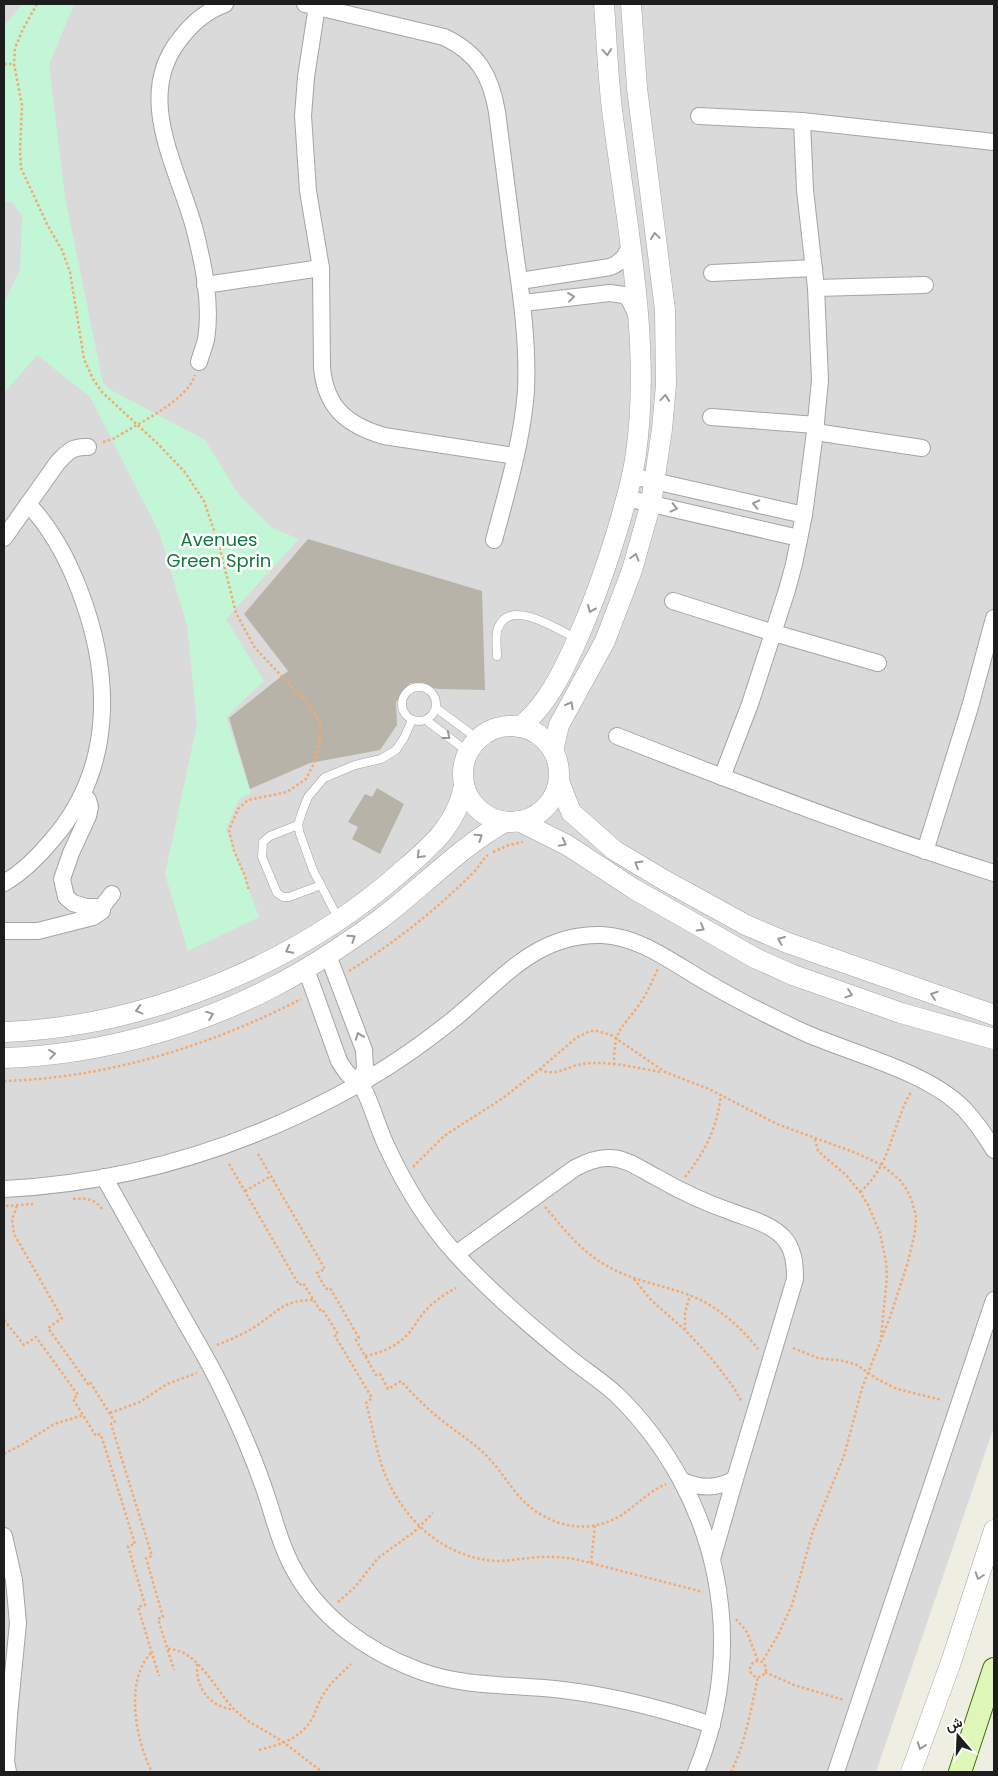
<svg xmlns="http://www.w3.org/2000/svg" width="998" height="1776" viewBox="0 0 998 1776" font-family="Poppins,Vazirmatn,sans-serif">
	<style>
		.residential { fill: #dbdada }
		.park { fill: #c2f6d7 }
		.building { fill: #b7b3a9 }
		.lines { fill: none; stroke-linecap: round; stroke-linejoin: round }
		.service-casing { stroke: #a4a4a4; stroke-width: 9 }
		.minor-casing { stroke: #a4a4a4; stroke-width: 18 }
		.tertiary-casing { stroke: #a4a4a4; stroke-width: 21 }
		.secondary-casing { stroke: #426e0a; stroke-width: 24 }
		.path { stroke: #f3a96f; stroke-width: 2.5; stroke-dasharray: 2.5 2.5; stroke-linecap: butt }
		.service { stroke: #fff; stroke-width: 8 }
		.minor { stroke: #fff; stroke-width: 16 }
		.tertiary { stroke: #fff; stroke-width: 20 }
		.secondary { stroke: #dff6b9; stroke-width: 22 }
		.oneway { stroke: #999 }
		.labels { text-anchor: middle; stroke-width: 5; stroke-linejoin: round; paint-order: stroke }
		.park-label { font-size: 18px; fill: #11763b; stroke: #fff }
	</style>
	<rect width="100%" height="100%" fill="#eeeee3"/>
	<polygon class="residential" points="4,4 994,4 994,1427 876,1772 4,1772"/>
	<polygon class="park" points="22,4 74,4 49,65 65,197 103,383 111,390 205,440 239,495 272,528 299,539 226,619 264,681 226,717 251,793 239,799 226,829 259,917 188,951 165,874 197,724 187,625 159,532 90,397 37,355 4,393 4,302 20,270 22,216 12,202 4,203 4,26"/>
	<g class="building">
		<polygon points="308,539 482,591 485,690 439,689 410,683 396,702 397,725 380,750 310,763 250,789 229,718 288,671 244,614"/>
		<polygon points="377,788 404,804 380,854 352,839 358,827 348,822 365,794 372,797"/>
	</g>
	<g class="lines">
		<defs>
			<g id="service">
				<path d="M497,656C497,648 495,636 498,628C510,597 559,630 577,639"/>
				<circle cx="419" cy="704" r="17"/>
				<polyline points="436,708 478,739"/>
				<polyline points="426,720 468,752"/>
				<polyline points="298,825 270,836 263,842 262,857 277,893 283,897 289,897 321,885"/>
				<polyline points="338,918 313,870 300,834 298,825 302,812 308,797 324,778 355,765 381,759 396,750 404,738 412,720"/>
			</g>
			<g id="minor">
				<path d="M305,4L444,37C478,53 491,76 497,112C503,159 509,205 515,252C522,298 528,345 526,391C522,442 507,491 494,540"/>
				<path d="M317,6L306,77L303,116L308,191L321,268L322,368C326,408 347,425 384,436L515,456"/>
				<polyline points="699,116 802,121 994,142"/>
				<polyline points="712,273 814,268"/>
				<path d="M520,281L610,267C621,263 630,253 630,241"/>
				<polyline points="205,285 321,268"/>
				<polyline points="816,288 925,285"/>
				<polyline points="523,303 610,293 624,295 629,299 637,316"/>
				<path d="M199,362C201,355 204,347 206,340C212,303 203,262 194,227C177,166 134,96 180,39C192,23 206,11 225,4"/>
				<polyline points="711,417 816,425"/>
				<polyline points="815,432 922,448"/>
				<polyline points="632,476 804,515"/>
				<polyline points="626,498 799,538"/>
				<path d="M4,538L58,462C68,452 72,446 88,447"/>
				<polyline points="673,601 774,633 878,663"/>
				<path d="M617,736C741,785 867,833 994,873"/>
				<polyline points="722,777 750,704 787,590 794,564 804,515 815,432 820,380 816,288 805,190 802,121"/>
				<polyline points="82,795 88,800 90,807 88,816 71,853 62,879 66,897 73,903 86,907 102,907"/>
				<polyline points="925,851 970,707 994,618"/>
				<path d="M4,883C23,872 38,857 52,840C115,768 112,674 79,589C67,558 51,528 28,504"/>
				<polyline points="4,931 38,931 93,917 102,911 102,907 112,894"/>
				<polyline points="328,955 364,1050 365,1067 361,1083"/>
				<path d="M306,969L339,1061C342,1066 345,1071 349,1075C353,1078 359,1081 362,1086C372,1104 377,1126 386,1145C404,1184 426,1221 455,1253C490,1292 531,1327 572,1360C587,1372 605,1383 619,1397C718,1496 750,1641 696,1772"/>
				<path d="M104,1177C130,1223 156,1269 182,1316C196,1341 211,1365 223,1391C240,1426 256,1463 268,1500C275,1522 280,1543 291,1564C317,1616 366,1651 420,1671C466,1688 515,1684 563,1690C614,1696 663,1709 712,1725"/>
				<path d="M4,1189C128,1183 248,1146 357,1085C390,1067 421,1045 450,1022C499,984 533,933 602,935C642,937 674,964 708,983C739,1001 771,1017 803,1032C852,1054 927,1071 964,1109C976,1122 985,1135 994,1150"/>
				<path d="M456,1254L575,1168C586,1162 598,1157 611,1158C628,1159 642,1170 656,1177C680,1191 706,1203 732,1212C750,1219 769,1223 783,1237C794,1249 795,1264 795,1279L735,1479L712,1559"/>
				<path d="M683,1481C701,1489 717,1489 735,1479"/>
				<polyline points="4,1536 14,1580 18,1623 9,1715 6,1761 8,1772"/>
				<polyline points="836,1772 994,1300"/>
			</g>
			<g id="tertiary">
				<circle cx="511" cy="774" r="48"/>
				<path d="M519,727C549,706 569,659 583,626C598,591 610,555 621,518C626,499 632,479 635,460C652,352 628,232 614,125C608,85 607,44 604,4"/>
				<polyline points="553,751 559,725 605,641 632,570 651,503 662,429 666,385 665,310 637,88 631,4"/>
				<polyline points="559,781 571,812 614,850 664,880 746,925 788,943 994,1015"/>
				<polyline points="519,821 567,845 634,889 755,958 793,975 901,1013 994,1039"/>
				<path d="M4,1032C144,1027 296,965 401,872C431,846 456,826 464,786"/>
				<path d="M4,1058C96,1055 192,1029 273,987C310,968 346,944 379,920C422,888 458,848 505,822"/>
				<polyline points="911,1772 951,1662 994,1530"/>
			</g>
			<polyline id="secondary" points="960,1772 994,1669"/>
		</defs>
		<use href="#service" class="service-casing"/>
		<use href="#minor" class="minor-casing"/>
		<use href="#tertiary" class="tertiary-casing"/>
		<use href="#secondary" class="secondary-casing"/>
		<g class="path">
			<polyline points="37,4 23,29 15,48 14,64 22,105 20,151 21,168 47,224 62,250 70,272 84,359 93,379 102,392 158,444 184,471 204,501 219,545 236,613 255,648 311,707 320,723 320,738 316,759 306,779 287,792 248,800 238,809 229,830 234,851 245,876 249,891"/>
			<polyline points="4,64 14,64"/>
			<path d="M103,442L113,439C137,424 187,401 195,375"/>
			<polyline points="493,852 509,845 523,842"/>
			<path d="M349,971C394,943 436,910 473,873C479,867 482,860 488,855"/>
			<path d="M614,1065C614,1029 620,1031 639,1005C647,994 652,981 658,969"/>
			<path d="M540,1069C554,1078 568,1066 582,1064C606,1060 637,1068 661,1072"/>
			<path d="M4,1081C107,1078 210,1046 301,999"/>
			<polyline points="815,1139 818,1151 846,1175 860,1192 868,1205 880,1233 886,1262 887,1277 881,1337"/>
			<path d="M258,1154L325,1269L317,1273L326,1289L330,1288L359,1338L356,1340L376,1375L380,1374L388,1389L401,1381C413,1395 426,1407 440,1419C455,1431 471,1441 485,1454C505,1474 517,1502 542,1515C558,1525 579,1529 597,1525C629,1518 639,1496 666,1484"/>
			<path d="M229,1164L299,1285L303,1283L320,1310L322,1309L338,1334L335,1336L372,1398L366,1403C372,1424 375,1445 382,1466C399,1516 441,1557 495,1561C507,1561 518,1559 529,1558C545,1556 560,1557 575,1559L703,1592"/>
			<polyline points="413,1167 444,1136 503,1098 540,1069 576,1038 590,1031 597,1031 611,1035 665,1072 709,1089 777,1124 856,1153 882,1165 900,1180 907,1190 912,1201 916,1216 915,1232 908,1262 890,1317 862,1388 844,1456 813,1531 792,1605 778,1635 762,1662"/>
			<path d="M685,1177C705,1152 717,1128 721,1095"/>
			<polyline points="245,1191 271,1176"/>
			<path d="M860,1192C892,1164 891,1127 911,1092"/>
			<path d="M73,1199C87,1198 95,1199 103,1210"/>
			<polyline points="6,1206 33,1204"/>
			<polyline points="17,1206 12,1219 14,1234 62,1318 48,1328 88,1384 90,1382 115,1422 111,1424 152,1556 146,1558 163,1617 158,1619 174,1670"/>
			<path d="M545,1207C564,1229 582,1253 609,1267C634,1281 662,1285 689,1295C716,1305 740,1326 758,1349"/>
			<polyline points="634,1279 651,1300 686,1331 711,1358 732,1385 742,1402"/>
			<polyline points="4,1320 24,1345 36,1337 78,1395 73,1399 96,1436 100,1434 102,1438 135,1544 128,1546 145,1605 138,1607 159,1676"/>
			<polyline points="685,1330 685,1313 690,1295"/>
			<path d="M217,1345C229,1340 242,1335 253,1328C277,1313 282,1300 313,1300"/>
			<polyline points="793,1348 818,1358 844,1361 857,1365 877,1379 897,1389 942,1400"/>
			<path d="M365,1356C381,1353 395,1347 406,1336C414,1328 418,1319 425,1311C434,1301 445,1294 456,1288"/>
			<polyline points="110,1413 140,1402 167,1384 197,1373"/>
			<polyline points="4,1454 23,1444 54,1424 84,1415"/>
			<polyline points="591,1563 595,1525"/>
			<polyline points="338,1602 355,1587 378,1558 414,1532 433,1513"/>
			<polyline points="736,1619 747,1632 758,1661"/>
			<path d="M168,1649C197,1649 215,1689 233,1708C247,1723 267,1731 283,1742C297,1752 309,1763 323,1772"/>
			<path d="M151,1653C124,1681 136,1741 152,1772"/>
			<circle cx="758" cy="1669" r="8"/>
			<path d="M197,1664C196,1689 209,1706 234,1710"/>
			<polyline points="765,1672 794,1685 844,1700"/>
			<path d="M259,1750C281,1744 301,1739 313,1717C317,1709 319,1700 325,1692C332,1681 342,1673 351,1664"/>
			<path d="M731,1772C745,1744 751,1709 758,1677"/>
		</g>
		<use href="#service" class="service"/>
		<use href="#minor" class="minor"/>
		<use href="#tertiary" class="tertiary"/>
		<use href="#secondary" class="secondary"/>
	</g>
	<defs><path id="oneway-chevron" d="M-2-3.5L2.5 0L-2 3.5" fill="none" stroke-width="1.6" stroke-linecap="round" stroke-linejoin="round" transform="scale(1.25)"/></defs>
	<g class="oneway">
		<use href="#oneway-chevron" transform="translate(607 52) rotate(85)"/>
		<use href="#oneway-chevron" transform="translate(655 236) rotate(-98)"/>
		<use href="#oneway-chevron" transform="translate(571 297) rotate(-7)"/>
		<use href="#oneway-chevron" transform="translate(665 398) rotate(-85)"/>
		<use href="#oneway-chevron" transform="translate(756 504) rotate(-167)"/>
		<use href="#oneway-chevron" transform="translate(674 508) rotate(13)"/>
		<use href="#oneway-chevron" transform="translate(635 557) rotate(-74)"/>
		<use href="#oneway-chevron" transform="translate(591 609) rotate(114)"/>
		<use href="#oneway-chevron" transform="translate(570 705) rotate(-61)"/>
		<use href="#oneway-chevron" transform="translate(447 736) rotate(38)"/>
		<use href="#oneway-chevron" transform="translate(479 837) rotate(-34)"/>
		<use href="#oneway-chevron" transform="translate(563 843) rotate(27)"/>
		<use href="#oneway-chevron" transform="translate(420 855) rotate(135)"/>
		<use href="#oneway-chevron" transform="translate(638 864) rotate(-149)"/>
		<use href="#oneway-chevron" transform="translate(701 928) rotate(30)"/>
		<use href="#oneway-chevron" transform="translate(352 938) rotate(-34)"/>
		<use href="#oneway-chevron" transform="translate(781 940) rotate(-157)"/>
		<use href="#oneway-chevron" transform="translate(289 950) rotate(152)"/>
		<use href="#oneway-chevron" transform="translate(849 994) rotate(19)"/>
		<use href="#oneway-chevron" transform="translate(934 995) rotate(-161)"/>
		<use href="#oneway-chevron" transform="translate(139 1010) rotate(165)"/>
		<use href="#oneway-chevron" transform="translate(210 1015) rotate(-21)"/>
		<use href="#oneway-chevron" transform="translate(359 1036) rotate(-110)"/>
		<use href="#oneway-chevron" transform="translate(52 1054) rotate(-7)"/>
		<use href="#oneway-chevron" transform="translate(979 1576) rotate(108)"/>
		<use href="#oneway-chevron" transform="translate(921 1746) rotate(110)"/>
	</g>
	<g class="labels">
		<g class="park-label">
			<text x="219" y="546">Avenues<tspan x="219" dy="21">Green Sprin</tspan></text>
		</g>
	</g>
	<rect width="998" height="1776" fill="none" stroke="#1d1d1d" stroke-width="10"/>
	<g transform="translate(958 1736) rotate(341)" stroke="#ffffff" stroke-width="4" paint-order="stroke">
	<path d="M0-4L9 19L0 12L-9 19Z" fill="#1d1d1d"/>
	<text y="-8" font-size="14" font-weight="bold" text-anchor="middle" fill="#1d1d1d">ش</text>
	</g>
</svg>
